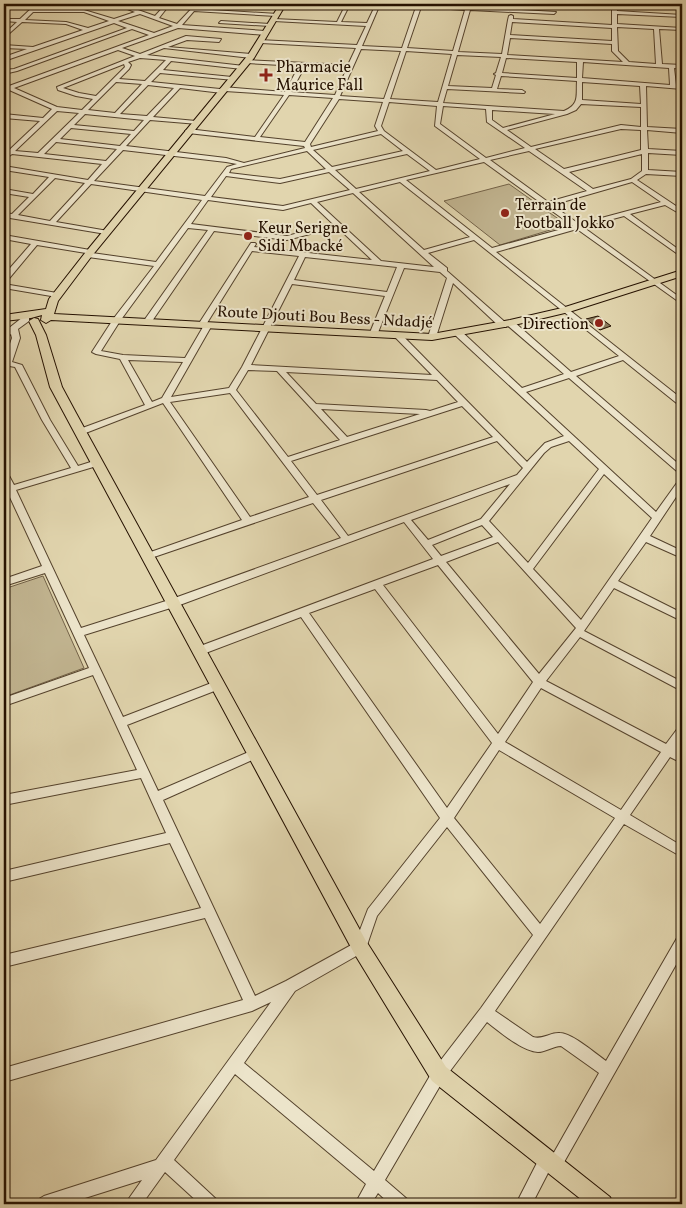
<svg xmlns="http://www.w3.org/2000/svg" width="686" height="1208" viewBox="0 0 686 1208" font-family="Vollkorn,serif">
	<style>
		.green { fill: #c1b490; stroke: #736248 }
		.building { fill: #87775a; stroke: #251100 }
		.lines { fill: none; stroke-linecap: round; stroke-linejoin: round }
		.minor-casing { stroke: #54422c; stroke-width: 2 }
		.major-casing { stroke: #251100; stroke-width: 2 }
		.minor { fill: #ece4ca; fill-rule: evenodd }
		.major { fill: #e1d5ae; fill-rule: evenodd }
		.poi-dot { fill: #8f2418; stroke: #ece4ca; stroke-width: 2 }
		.labels { text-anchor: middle; stroke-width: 4; stroke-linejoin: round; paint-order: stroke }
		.far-poi-label { font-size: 16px; fill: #251100; stroke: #ece4ca; text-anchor: start }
		.far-street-label { font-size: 16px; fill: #251100; stroke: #ece4ca }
	</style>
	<rect width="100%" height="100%" fill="#e1d5ae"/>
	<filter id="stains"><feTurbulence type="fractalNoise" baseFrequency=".004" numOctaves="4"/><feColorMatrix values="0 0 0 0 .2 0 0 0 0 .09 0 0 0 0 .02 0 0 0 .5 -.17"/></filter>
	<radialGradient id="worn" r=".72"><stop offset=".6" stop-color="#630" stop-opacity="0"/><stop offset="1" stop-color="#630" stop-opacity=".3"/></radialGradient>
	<g class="green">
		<polygon points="509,184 567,225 500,245 444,201"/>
		<polygon points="43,576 84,668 4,697 4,589"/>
	</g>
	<polygon class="building" points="598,316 611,326 600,330 586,319"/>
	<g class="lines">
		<defs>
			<g id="minor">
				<polygon points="8,4 12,4 4,11 4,8"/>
				<path d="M36,4H41L36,10H84L114,19L135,12L115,4H121L155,16L166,4H170L159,18L177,24L196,4H200L196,9L278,14L276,16L194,11L182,25L265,31L268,33L265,35L178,28L122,48L140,54L186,36L221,39L219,42L187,40L168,47L251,54L254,56L251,58L164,48L147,55L244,66L245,67L242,69L171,61L163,70L232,77L234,78V80L160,73L151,82L220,89L223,87L285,92L299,66L247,63L244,61L245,60L348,65L356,48L261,43L259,40L357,45L366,26L274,21L272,20L274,19L337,22L346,4H350L341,22L367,23L376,4H380L362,46L402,48L416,7L390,5L388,4L466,7L467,4H471V7L556,12L554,14L470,10L458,52L502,54L508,20L509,16L511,15L513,16V19L612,25V4H616L617,11L682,15V17L617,14V24L682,28V30L659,29L662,64L682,65V69L674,68L676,85H682V89L646,86L647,127L682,129V133L647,130L648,149L682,151V155L648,153V170L682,172V176L646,174L637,180L682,210V215L665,205L630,214L682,252V257L624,216L583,227L682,299V304L577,229L496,252L682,399V405H679L623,360L576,376L682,467V474L679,473L569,378L526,392L656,512L679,480L682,479V488L650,536L682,551V558L646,542L618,581L682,613V621L614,588L584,631L682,682V691L580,637L546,681L666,744L678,728L682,727V739L676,749L682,753V763L670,757L630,815L682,846V857L624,824L495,1011L533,1037C543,1040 550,1032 560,1033C572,1033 596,1054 606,1061L677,938L682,936V954L559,1171L554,1173L549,1171L532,1204H516L541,1155L546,1153L552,1156L599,1073L561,1046C553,1046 546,1052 538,1052C522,1051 500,1032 487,1022L444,1079L385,1180L407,1199L410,1204H390L378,1193L371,1204H355L366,1184L235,1074L174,1160L216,1199L219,1204H200L165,1172L142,1204H125L142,1180L66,1204H36L39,1199L44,1196L156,1160L271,1002L252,1011L4,1082V1068L243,1000L205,918L4,967V955L201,908L170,843L4,882V871L166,833L141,778L4,805V795L137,770L93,675L4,706V698L89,668L45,573L4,586V579L42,566L8,493L4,494V488L6,487L4,483V471L7,472L14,485L71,468L42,420L15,367L4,365V361L12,338L11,334L4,338V332L23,317H29V321L18,329L20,338L12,362L22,365L50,420L78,466L97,460L101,463L100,465L16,490L81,628L169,600L341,538L313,503L151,558H145L143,556L145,554L242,520L163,403L83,434H77L76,432L77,430L145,405L120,359L96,354L92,352L114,318L154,266L88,257L85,255L86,253L37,245L7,281H4V275L31,244L4,239V235L90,250L93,252L92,253L156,262L202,200L91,184L56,222L108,231L109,232L106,234L4,217V213L12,214L29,197L4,193V189L33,194L49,177L4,170V166L88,180L102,164L12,154L4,160V155L40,121L4,118V114L43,118L52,109L7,89L4,87L5,86H9L149,35L132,29L17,71L4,74V70L14,69L127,28L114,23L4,61V57L27,49L4,48V45L33,47L83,30L66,24L22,22L4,38V34L17,22L4,21V19H20ZM421,7L465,10L453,51L407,48ZM33,12H84L109,21L88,28L66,22L25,20ZM140,14L173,26L154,33L118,21ZM512,22L612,28V41L510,35ZM617,27L654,29L656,64L629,62L618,51ZM510,38L612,44V51L623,62L507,55ZM361,49L401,51L384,99L340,96ZM118,50L135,56L57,87L58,90L76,96L93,99L82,110L57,107L14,88ZM406,51L452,54L438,102L390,99ZM457,55L501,57L496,73L494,74L496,75L492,88L448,86ZM140,58L166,60L145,81L119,79L129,69L131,65L128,62ZM506,58L577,62V78L502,73ZM583,62L669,68L670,85L582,78ZM124,64L125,67L96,96L79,93L63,88ZM305,66L347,68L335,95L291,92ZM501,76L577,81C576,96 580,104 564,111L443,103L447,89L524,93L525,92L522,90L497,89ZM116,82L142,84L115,113L88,110ZM582,82L640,86L641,104L582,100ZM148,85L174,88L147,116L120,114ZM180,88L222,93L225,91L284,95L255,137L188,129L185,131L188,133L304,146L305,148L244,163L226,158L126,146L150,120L198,124L199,123L196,121L153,117ZM289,95L333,98L305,142L260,137ZM339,99L383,102L375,126L378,131L311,147L310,144ZM389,102L437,106L435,126L480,159L436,170L384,131L381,126ZM581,104L641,107V127L621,125L531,147L507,130L567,114L576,110ZM443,106L486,109L487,122L525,148L486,158L440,124ZM492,110L555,114L503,128L492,120ZM57,111L79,113L38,153L15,151ZM85,114L144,120L134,131L74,125ZM71,128L131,134L120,146L60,139ZM621,129L641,130V150L564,169L535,149ZM381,134L403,151L332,167L313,150ZM56,142L117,149L106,161L44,154ZM123,150L226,162L237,164L227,167L205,196L94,181ZM307,151L326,169L280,179L229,173L231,169ZM529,151L587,191L548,202L490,160ZM407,154L430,171L356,189L335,170ZM642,154V171L631,179L593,189L569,172ZM484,162L573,226L492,248L406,180ZM329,172L350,190L283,206L211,197L226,176L280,183ZM55,178L85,183L50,221L18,215ZM400,182L470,237L424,250L359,192ZM632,182L661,202L579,224L552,205ZM353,193L434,267L381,261L317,202ZM208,200L283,210L311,203L333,224L287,236L191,224ZM337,227L372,260L254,247L256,244L255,243H251L198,325L203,327L185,358L123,355L101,351L120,321L188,228L208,230L143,322L144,324H150L214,231L287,240ZM474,240L619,356L571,372L513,321H507V325L564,374L522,388L461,331H455V335L564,436L545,443L527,462L401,334H395L394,336L432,375L251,365L292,284L385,296L369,335L373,337L377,335L404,268L440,272L447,278L428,337L429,339H432L436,337L453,283L500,327H506V323L447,271V268L428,253ZM252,251L299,256L242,367L229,388L171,397L212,325L207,323ZM305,257L397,267L387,292L294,280ZM128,360L183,362L162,398L152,402ZM248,370L277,371L340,440L288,457L236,390ZM286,372L437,380L458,402L430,411L426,410L316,404ZM230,393L309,497L250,517L170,402ZM462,406L493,437L317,495L291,461ZM321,409L420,414L347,437ZM497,441L523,468L517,475L348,536L321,500ZM569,441L599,469L528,563L489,521L544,453L551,447ZM604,474L652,518L581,620L533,569ZM510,484L481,519L428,540L411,520ZM404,522L433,559L195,648L194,651L195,654H203L301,617L440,818L368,909L355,943L286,981L255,996L163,800L259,757L261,754L259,751L255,749L251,751L158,791L127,725L222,688L223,685L222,682H214L123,717L84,635L177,606ZM482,525L493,537L441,556L432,545ZM498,542L576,628L539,674L446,562ZM438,565L533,682L498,734L383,585ZM375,589L492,743L447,808L309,613ZM541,688L661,752L621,810L505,742ZM499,750L615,818L540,924L454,818ZM447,827L533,935L481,1008L434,1069L374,1171L244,1063L295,991L365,951L377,916Z"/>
				<polygon points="255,4 283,4 284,5 282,6 257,5"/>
				<polygon points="221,21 270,24 272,25 270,26 219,23"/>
				<polygon points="4,284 57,293 61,295 57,297 4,288"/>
			</g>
			<g id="major">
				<polygon points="280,4 286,4 254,58 91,257 58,301 54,314 432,334 510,320 562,308 682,270 682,276 569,312 510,326 432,340 51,320 46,323 41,320 42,315 31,318 4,321 4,315 46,309 49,299 85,253 248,55"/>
				<polygon points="34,318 38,319 46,335 62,387 76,413 366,941 446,1067 610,1197 613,1204 587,1204 432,1081 354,953 50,387 36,335 29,321"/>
			</g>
		</defs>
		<use href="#minor" class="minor-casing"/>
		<use href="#major" class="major-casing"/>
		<use href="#minor" class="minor"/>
		<use href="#major" class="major"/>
	</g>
	<g class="poi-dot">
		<path d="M263.5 67.5h5v5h5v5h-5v5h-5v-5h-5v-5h5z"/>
		<circle cx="505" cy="213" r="5"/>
		<circle cx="248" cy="236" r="5"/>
		<circle cx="599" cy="323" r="5"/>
	</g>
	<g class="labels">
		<g class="far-poi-label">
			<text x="276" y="72">Pharmacie<tspan x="276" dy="18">Maurice Fall</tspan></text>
			<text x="515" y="210">Terrain de<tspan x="515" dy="18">Football Jokko</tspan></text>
			<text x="258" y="233">Keur Serigne<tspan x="258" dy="18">Sidi Mbacké</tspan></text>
			<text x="589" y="329" text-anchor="end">Direction</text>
		</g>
		<g class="far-street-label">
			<text transform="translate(325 316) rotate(3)" y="6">Route Djouti Bou Bess - Ndadjé</text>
		</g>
	</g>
	<rect width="686" height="1208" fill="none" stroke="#e1d5ae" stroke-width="20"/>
	<rect x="5" y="5" width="676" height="1198" fill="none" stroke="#251100" stroke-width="2.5"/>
	<rect x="10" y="10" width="666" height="1188" fill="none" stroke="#251100"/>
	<rect width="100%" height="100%" filter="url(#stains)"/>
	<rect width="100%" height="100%" fill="url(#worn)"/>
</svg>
